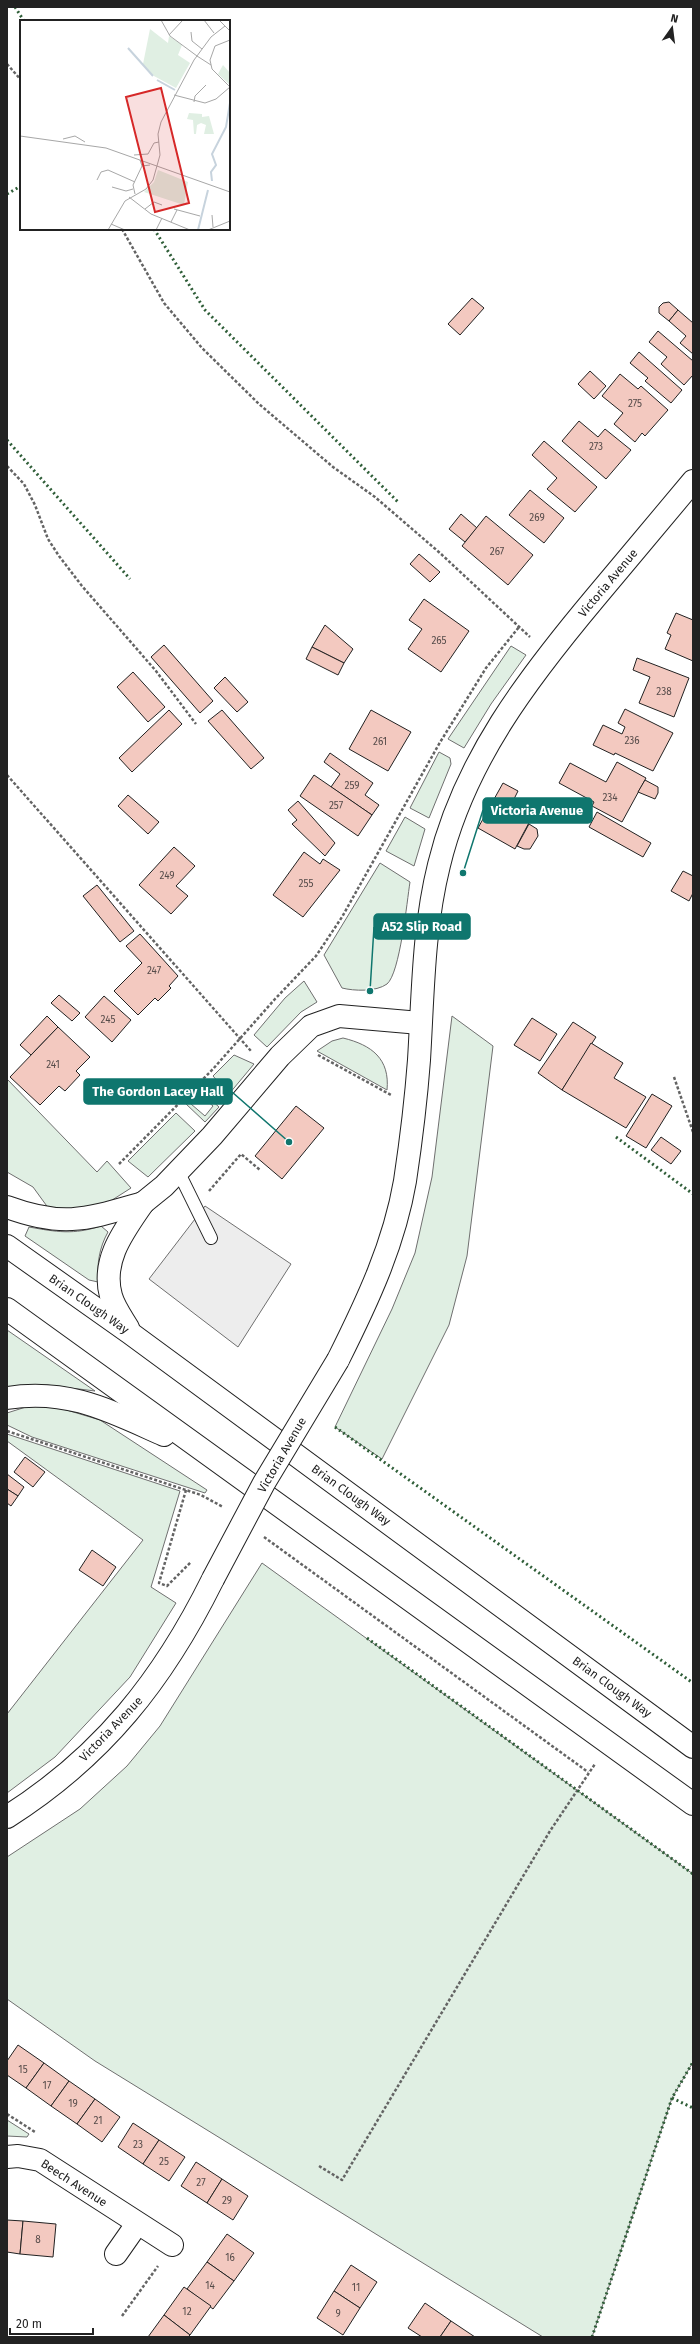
<svg xmlns="http://www.w3.org/2000/svg" width="700" height="2344" viewBox="0 0 700 2344" font-family="'Fira Sans',sans-serif">
	<style>
		.green { fill: #e0efe3; stroke: #6f6f6f }
		.parking { fill: #ededed; stroke: #6f6f6f }
		.building { fill: #f3c9c0; stroke: #222 }
		.lines { fill: none; stroke-linecap: round; stroke-linejoin: round }
		.service-casing { stroke: #222; stroke-width: 14 }
		.minor-casing { stroke: #222; stroke-width: 24 }
		.tertiary-casing { stroke: #222; stroke-width: 24 }
		.trunk-casing { stroke: #222; stroke-width: 24 }
		.path { stroke: #646464; stroke-width: 2.5; stroke-dasharray: 3 2; stroke-linecap: butt }
		.service { stroke: #fff; stroke-width: 12 }
		.minor { stroke: #fff; stroke-width: 22 }
		.tertiary { stroke: #fff; stroke-width: 22 }
		.trunk { stroke: #fff; stroke-width: 22 }
		.tertiary-bridge-casing { stroke: #222; stroke-width: 24; stroke-linecap: butt }
		.tertiary-bridge { stroke: #fff; stroke-width: 22 }
		.hedge { stroke: #2f5e38; stroke-width: 3; stroke-dasharray: 2 3; stroke-linecap: butt }
		.labels { text-anchor: middle; stroke-width: 3; stroke-linejoin: round; paint-order: stroke }
		.number-label { font-size: 10px; fill: #564c4a }
		.street-label { font-size: 12px; fill: #222; stroke: #fff }
		.inset-river { fill: none; stroke: #c7d3dd; stroke-width: 2 }
		.inset-road { fill: none; stroke: #a7a7a7; stroke-width: 1 }
		.view { fill: #d62828; fill-opacity: 0.15; stroke: #d62828; stroke-width: 2 }
		.inset-edge { fill: none; stroke: #222; stroke-width: 2 }
		.leader { fill: none; stroke: #0f766e; stroke-width: 1.5 }
		.callout-dot { fill: #0f766e; stroke: #fff; stroke-width: 1.5 }
		.callout { fill: #0f766e; stroke: #0f766e; stroke-width: 1.5 }
		.callout-label { font-size: 13px; text-anchor: middle; font-weight: bold; fill: #fff }
	</style>
	<rect width="100%" height="100%" fill="#fff"/>
	<g class="green">
		<polygon points="511,646 526,655 491,704 464,748 448,739"/>
		<polygon points="439,752 450,758 451,764 429,818 410,808"/>
		<polygon points="405,817 425,829 414,866 386,851"/>
		<path d="M380,863L410,882C407,901 400,973 387,984C376,992 354,991 342,988L324,955Z"/>
		<polygon points="304,981 317,1002 301,1012 267,1047 254,1035 285,998"/>
		<polygon points="452,1016 493,1046 467,1256 449,1325 382,1459 335,1427 392,1309 415,1253 432,1177"/>
		<path d="M343,1038C372,1045 390,1059 387,1090L317,1051L332,1041Z"/>
		<polygon points="234,1055 254,1064 229,1094 213,1076"/>
		<polygon points="7,1079 97,1172 107,1161 131,1188 109,1202 95,1208 49,1209 33,1187 7,1172"/>
		<polygon points="199,1089 219,1107 205,1122 185,1103 191,1097 194,1100 191,1104 205,1116 213,1106 200,1095 198,1096 195,1093"/>
		<polygon points="176,1113 195,1131 148,1177 128,1161"/>
		<path d="M101,1226L108,1232C99,1248 97,1264 98,1282L89,1280L25,1236L29,1227C57,1232 73,1235 101,1226Z"/>
		<polygon points="7,1330 95,1391 47,1385 7,1387"/>
		<polygon points="50,1405 100,1420 207,1490 205,1493 32,1437 7,1425 7,1413 29,1406"/>
		<polygon points="7,1434 180,1491 151,1587 176,1603 130,1677 55,1757 7,1793 7,1714 143,1540 7,1441"/>
		<polygon points="262,1563 693,1874 693,2062 672,2098 592,2337 543,2337 95,2061 7,1999 7,1857 80,1809 127,1766 160,1726"/>
		<polygon points="7,2120 29,2134 27,2137 7,2136"/>
	</g>
	<polygon class="parking" points="205,1206 291,1264 238,1347 149,1279"/>
	<g class="building">
		<polygon points="472,298 484,308 460,335 448,324"/>
		<polygon points="669,302 678,310 669,321 659,313 659,307 663,303"/>
		<polygon points="678,310 693,323 693,354 680,343 686,336 669,321"/>
		<polygon points="658,331 693,361 693,375 684,385 661,364 667,357 649,342"/>
		<polygon points="639,352 682,390 671,403 645,381 648,378 630,363"/>
		<polygon points="590,371 606,386 594,399 578,384"/>
		<polygon points="620,374 638,389 641,386 668,410 645,436 642,433 635,442 614,424 623,413 602,396"/>
		<polygon points="579,421 598,437 605,429 631,450 606,479 562,441"/>
		<polygon points="544,441 597,487 575,512 547,489 557,478 532,455"/>
		<polygon points="530,490 564,518 544,543 509,515"/>
		<polygon points="461,514 477,528 465,542 449,529"/>
		<polygon points="486,516 533,555 508,585 462,546"/>
		<polygon points="419,554 440,572 430,582 410,564"/>
		<polygon points="424,599 469,631 441,672 408,649 422,629 409,620"/>
		<polygon points="676,613 693,620 693,661 665,649 671,635 667,633"/>
		<polygon points="325,625 353,649 344,663 312,647"/>
		<polygon points="164,645 213,701 200,713 151,657"/>
		<polygon points="312,647 344,663 338,675 306,659"/>
		<polygon points="637,658 689,678 674,717 639,703 650,677 633,670"/>
		<polygon points="133,672 165,707 148,722 117,687"/>
		<polygon points="225,677 248,702 237,712 214,688"/>
		<polygon points="625,709 673,733 653,771 615,753 614,755 593,745 603,725 622,734 625,727 618,723"/>
		<polygon points="169,710 182,724 132,772 119,758"/>
		<polygon points="222,710 264,758 251,769 208,721"/>
		<polygon points="371,710 411,732 388,771 349,749"/>
		<polygon points="330,753 373,783 365,795 379,805 372,815 331,787 340,774 324,762"/>
		<polygon points="617,762 646,778 622,822 592,806 594,802 559,783 570,763 606,782"/>
		<polygon points="314,775 372,815 358,836 300,796"/>
		<polygon points="645,780 658,787 658,793 655,799 638,792"/>
		<polygon points="503,783 518,791 511,805 532,817 515,849 478,828"/>
		<polygon points="128,795 159,822 148,834 118,806"/>
		<polygon points="298,801 335,843 325,856 292,824 297,820 288,810"/>
		<polygon points="597,812 651,843 643,857 589,827"/>
		<polygon points="529,824 537,829 538,836 530,849 524,849 517,846"/>
		<polygon points="174,847 195,866 176,886 188,896 171,914 139,885"/>
		<polygon points="304,852 320,864 323,859 340,870 303,917 273,895"/>
		<polygon points="683,871 693,876 693,893 689,901 671,891"/>
		<polygon points="97,885 134,931 120,942 83,896"/>
		<polygon points="140,934 178,976 169,986 171,988 158,1001 155,998 138,1015 114,991 142,963 126,946"/>
		<polygon points="59,995 80,1013 72,1021 51,1003"/>
		<polygon points="104,996 131,1020 112,1042 85,1017"/>
		<polygon points="47,1016 58,1027 31,1055 20,1045"/>
		<polygon points="532,1018 557,1034 540,1061 514,1045"/>
		<polygon points="573,1022 596,1037 562,1090 538,1073"/>
		<polygon points="58,1027 90,1057 76,1071 80,1075 65,1091 59,1086 40,1105 10,1077"/>
		<polygon points="591,1043 623,1063 614,1078 646,1097 626,1128 562,1090"/>
		<polygon points="652,1094 672,1106 646,1148 626,1136"/>
		<polygon points="296,1106 324,1128 282,1179 255,1156"/>
		<polygon points="661,1137 681,1151 671,1164 651,1150"/>
		<polygon points="25,1457 45,1472 33,1487 14,1472"/>
		<polygon points="7,1474 24,1487 18,1496 7,1489"/>
		<polygon points="7,1489 18,1496 11,1506 7,1503"/>
		<polygon points="92,1550 116,1567 103,1586 79,1570"/>
		<polygon points="18,2045 44,2063 26,2088 7,2075 7,2061"/>
		<polygon points="44,2063 69,2081 51,2106 26,2088"/>
		<polygon points="69,2081 95,2099 77,2124 51,2106"/>
		<polygon points="95,2099 120,2117 102,2142 77,2124"/>
		<polygon points="133,2123 159,2140 143,2164 118,2147"/>
		<polygon points="159,2140 185,2157 169,2181 143,2164"/>
		<polygon points="196,2162 222,2179 207,2203 181,2186"/>
		<polygon points="222,2179 248,2196 233,2220 207,2203"/>
		<polygon points="7,2220 23,2221 20,2254 7,2252"/>
		<polygon points="23,2221 56,2224 53,2257 20,2254"/>
		<polygon points="227,2234 254,2253 234,2281 207,2262"/>
		<polygon points="207,2262 234,2281 213,2309 187,2289"/>
		<polygon points="351,2265 377,2282 360,2308 334,2291"/>
		<polygon points="184,2287 211,2306 190,2335 164,2315"/>
		<polygon points="334,2291 360,2308 343,2335 317,2318"/>
		<polygon points="425,2303 451,2321 440,2337 422,2337 408,2328"/>
		<polygon points="164,2315 190,2335 188,2337 148,2337"/>
		<polygon points="451,2321 475,2337 440,2337"/>
	</g>
	<g class="lines">
		<defs>
			<polyline id="service" points="178,1171 211,1238"/>
			<g id="minor">
				<polyline points="7,2157 18,2156 40,2160 172,2245"/>
				<polyline points="116,2254 137,2224"/>
			</g>
			<g id="tertiary">
				<polyline points="143,1203 164,1186 212,1136 280,1056 311,1026 339,1016 420,1023"/>
				<path d="M338,1360C367,1302 394,1245 405,1181C411,1141 416,1100 419,1060C423,995 423,929 439,865C464,761 528,678 595,598C628,559 660,520 693,481"/>
				<path d="M7,1817C103,1756 163,1680 213,1579"/>
			</g>
			<g id="trunk">
				<path d="M7,1207C64,1228 87,1219 143,1203"/>
				<polyline points="7,1246 130,1333 693,1747"/>
				<polyline points="7,1309 693,1804"/>
				<path d="M128,1328C122,1318 114,1307 111,1296C101,1260 124,1231 143,1203"/>
				<path d="M7,1398C68,1388 110,1411 164,1435"/>
			</g>
		</defs>
		<use href="#service" class="service-casing"/>
		<use href="#minor" class="minor-casing"/>
		<use href="#tertiary" class="tertiary-casing"/>
		<use href="#trunk" class="trunk-casing"/>
		<g class="path">
			<polyline points="7,64 21,80"/>
			<polyline points="122,229 164,303 202,348 259,404 333,467 375,497 440,553 530,637"/>
			<polyline points="7,466 24,484 35,505 48,539 59,556 82,586 156,671 196,724"/>
			<polyline points="7,775 251,1051"/>
			<polyline points="318,1055 391,1095"/>
			<polyline points="674,1077 693,1132"/>
			<polyline points="119,1164 213,1069 275,999 316,956 342,917 439,744 486,668 519,627"/>
			<polyline points="209,1191 241,1154 260,1170"/>
			<polyline points="7,1431 201,1495 223,1507"/>
			<polyline points="186,1490 159,1583 167,1586 191,1562"/>
			<polyline points="264,1537 588,1772"/>
			<polyline points="7,2114 35,2132"/>
			<polyline points="319,2166 342,2180 550,1831 595,1764"/>
			<polyline points="122,2316 158,2266"/>
		</g>
		<use href="#service" class="service"/>
		<use href="#minor" class="minor"/>
		<use href="#tertiary" class="tertiary"/>
		<use href="#trunk" class="trunk"/>
		<defs>
			<polyline id="tertiary-bridge" points="213,1579 264,1483 338,1360"/>
		</defs>
		<use href="#tertiary-bridge" class="tertiary-bridge-casing"/>
		<use href="#tertiary-bridge" class="tertiary-bridge"/>
		<g class="hedge">
			<polyline points="15,7 24,21"/>
			<polyline points="7,194 21,186"/>
			<polyline points="154,229 205,310 398,502"/>
			<polyline points="7,440 130,579"/>
			<polyline points="616,1137 693,1194"/>
			<polyline points="335,1427 693,1683"/>
			<polyline points="367,1638 693,1874"/>
			<polyline points="672,2098 693,2108"/>
			<polyline points="592,2337 672,2098 693,2062"/>
		</g>
	</g>
	<g class="labels">
		<g class="number-label">
			<text x="635" y="407">275</text>
			<text x="596" y="450">273</text>
			<text x="537" y="521">269</text>
			<text x="497" y="555">267</text>
			<text x="439" y="644">265</text>
			<text x="664" y="695">238</text>
			<text x="632" y="744">236</text>
			<text x="380" y="745">261</text>
			<text x="352" y="789">259</text>
			<text x="610" y="801">234</text>
			<text x="336" y="809">257</text>
			<text x="167" y="879">249</text>
			<text x="306" y="887">255</text>
			<text x="154" y="974">247</text>
			<text x="108" y="1023">245</text>
			<text x="53" y="1068">241</text>
			<text x="23" y="2073">15</text>
			<text x="47" y="2089">17</text>
			<text x="73" y="2107">19</text>
			<text x="98" y="2124">21</text>
			<text x="138" y="2148">23</text>
			<text x="164" y="2165">25</text>
			<text x="201" y="2186">27</text>
			<text x="227" y="2204">29</text>
			<text x="38" y="2243">8</text>
			<text x="230" y="2261">16</text>
			<text x="210" y="2289">14</text>
			<text x="356" y="2291">11</text>
			<text x="187" y="2315">12</text>
			<text x="338" y="2317">9</text>
		</g>
		<g class="street-label">
			<text transform="translate(608 583) rotate(-50)" y="4">Victoria Avenue</text>
			<text transform="translate(89 1304) rotate(35)" y="4">Brian Clough Way</text>
			<text transform="translate(282 1455) rotate(-60)" y="4">Victoria Avenue</text>
			<text transform="translate(351 1495) rotate(36)" y="4">Brian Clough Way</text>
			<text transform="translate(612 1687) rotate(36)" y="4">Brian Clough Way</text>
			<text transform="translate(111 1729) rotate(-46)" y="4">Victoria Avenue</text>
			<text transform="translate(74 2183) rotate(33)" y="4">Beech Avenue</text>
		</g>
	</g>
	<g transform="translate(20 20)">
		<rect width="210" height="210" fill="#fff"/>
		<path d="M130,9L148,23L149,16L162,25L158,35L170,43L156,68L134,56L123,44ZM203,45L210,53V65L198,54ZM169,93L182,94V97L189,96L194,114H184L186,105L181,103L177,105L176,114H174L173,100L167,99ZM138,150L168,162L164,185L124,172L134,162Z" fill="#e0efe3"/>
		<path class="inset-river" d="M108,28L133,56M137,60L155,70M192,161L191,152L196,145L192,134L206,107L210,83M178,210L188,170"/>
		<path class="inset-road" d="M141,0L150,16L177,36M184,0L194,13M199,0L210,11M171,12L172,21L182,29M149,15L162,1M210,20L195,26L190,40L192,49L210,67M177,36L191,45M154,75L185,83L196,79L210,67M174,82L175,76L186,65M0,116L86,128L210,172M43,119L55,116L65,122M128,134L134,123L139,122M114,135L128,134M120,140L122,146L130,145M77,160L81,152L88,150L115,162M92,167L106,171L113,169M115,174L113,165L122,146M109,177L131,194L170,210M125,189L134,182L142,185M154,189L180,196M192,195L193,207M151,202L157,190M91,204L105,210M88,210L105,181L126,169L133,160L140,135L138,114L141,102L174,40L191,17L205,6M136,210L142,198M188,210L210,201"/>
		<path class="view" d="M141,68L169,183L135,192L106,77Z"/>
		<rect width="210" height="210" class="inset-edge"/>
	</g>
	<path class="leader" d="M463 873L483 810M370 991L374 927M289 1142L232 1092"/>
	<g class="callout-dot">
		<circle cx="463" cy="873" r="4"/>
		<circle cx="370" cy="991" r="4"/>
		<circle cx="289" cy="1142" r="4"/>
	</g>
	<g class="callout">
		<rect x="483" y="798" width="109" height="25" rx="4"/>
		<rect x="374" y="914" width="96" height="25" rx="4"/>
		<rect x="84" y="1079" width="148" height="25" rx="4"/>
	</g>
	<g class="callout-label">
		<text x="537" y="815">Victoria Avenue</text>
		<text x="422" y="931">A52 Slip Road</text>
		<text x="158" y="1096">The Gordon Lacey Hall</text>
	</g>
	<rect width="700" height="2344" fill="none" stroke="#222222" stroke-width="16"/>
	<g transform="translate(672 28) rotate(14)" stroke="#ffffff" stroke-width="3" paint-order="stroke">
	<path d="M0-3L7 15L0 10L-7 15Z" fill="#222222"/>
	<text y="-6" font-size="11" font-weight="bold" text-anchor="middle" fill="#222222">N</text>
	</g>
	<path d="M10 2328v6h83v-6" fill="none" stroke="#222222" stroke-width="2"/>
	<text x="16" y="2328" font-size="12" fill="#222222" stroke="#ffffff" stroke-width="3" paint-order="stroke">20 m</text>
</svg>
